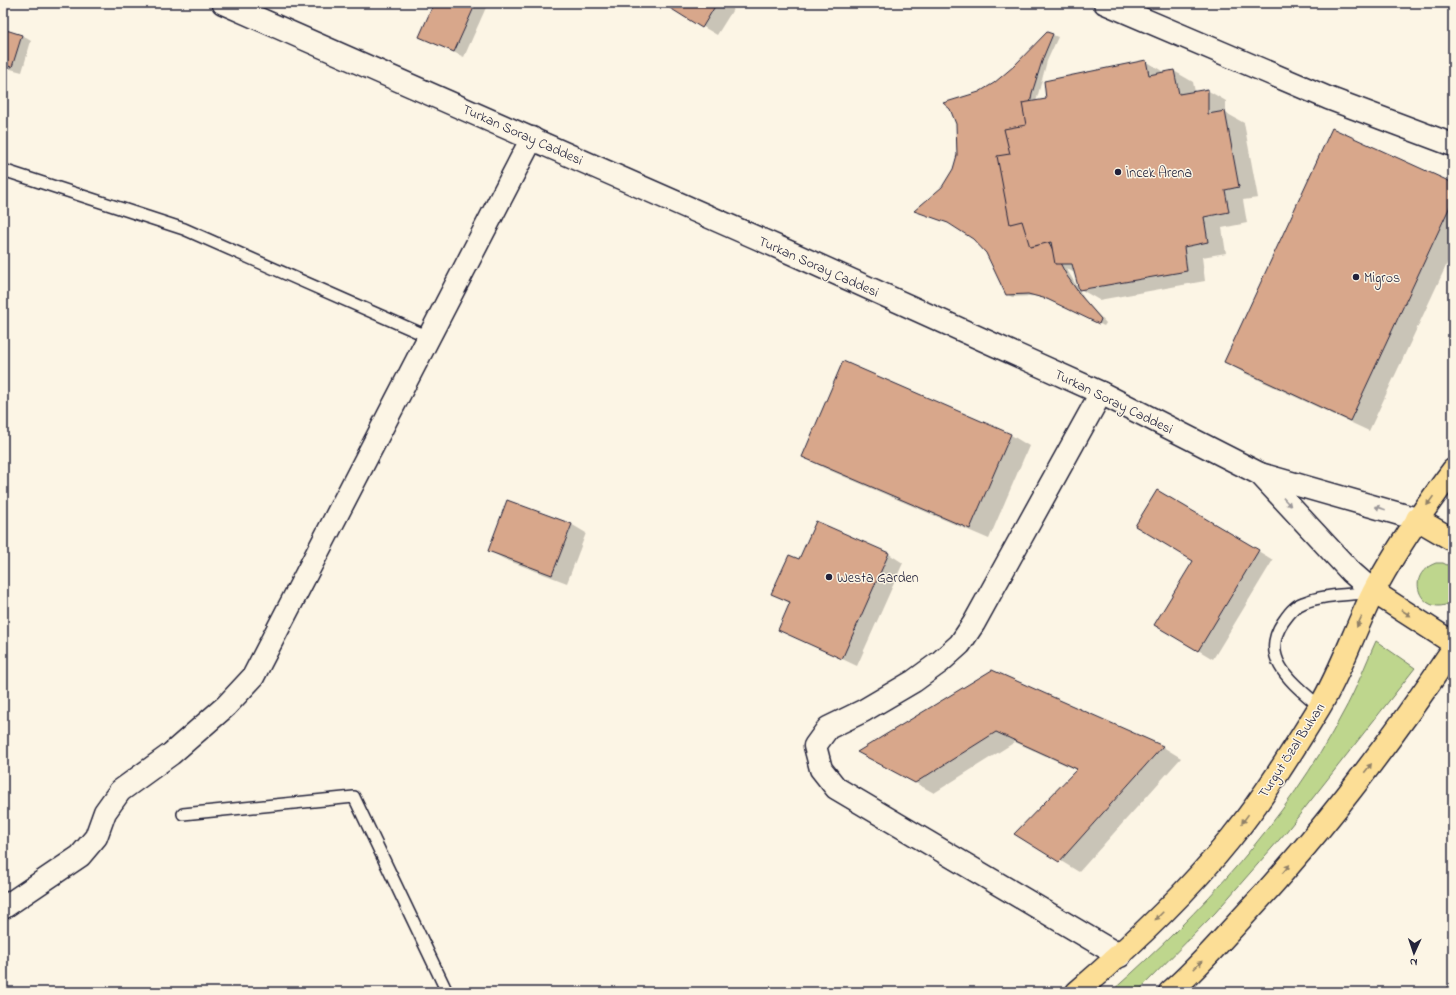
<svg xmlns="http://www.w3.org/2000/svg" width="1456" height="995" viewBox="0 0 1456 995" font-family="'Indie Flower',sans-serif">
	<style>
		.green { fill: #bed68d; stroke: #707c64 }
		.shadow { fill: #0003 }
		.building { fill: #d8a78b; stroke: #22223b }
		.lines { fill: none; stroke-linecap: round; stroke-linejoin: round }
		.service-casing { stroke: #22223b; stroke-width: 14 }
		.minor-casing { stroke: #22223b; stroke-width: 25 }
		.tertiary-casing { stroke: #22223b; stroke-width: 25 }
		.primary-casing { stroke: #22223b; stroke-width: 25 }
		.service { stroke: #fcf5e5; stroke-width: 11 }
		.minor { stroke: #fcf5e5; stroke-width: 22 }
		.tertiary { stroke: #fcf5e5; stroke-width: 22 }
		.primary { stroke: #fcde96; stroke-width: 22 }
		.oneway { fill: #8f8068 }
		.oneway2 { fill: #9a9698 }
		.poi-dot { fill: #22223b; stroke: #fcf5e5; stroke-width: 1.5 }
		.labels { text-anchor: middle; stroke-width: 3; stroke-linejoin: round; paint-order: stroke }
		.street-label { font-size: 14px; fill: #22223b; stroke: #fcf5e5 }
		.poi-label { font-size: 14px; fill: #22223b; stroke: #fcf5e5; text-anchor: start }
	</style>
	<rect width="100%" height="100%" fill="#fcf5e5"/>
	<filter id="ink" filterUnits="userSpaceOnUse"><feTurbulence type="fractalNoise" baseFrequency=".025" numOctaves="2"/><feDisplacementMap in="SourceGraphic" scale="8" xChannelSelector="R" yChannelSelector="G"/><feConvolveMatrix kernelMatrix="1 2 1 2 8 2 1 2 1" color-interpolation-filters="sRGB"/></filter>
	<g filter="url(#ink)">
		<g class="green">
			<path d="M1436,563H1443L1453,568V601C1425,621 1400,576 1436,563Z"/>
			<path d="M1376,641L1415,668L1286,832L1215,913L1137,992H1111C1201,912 1287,820 1343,713C1356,690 1365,665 1376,641Z"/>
		</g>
		<g class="shadow">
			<polygon points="435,3 488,3 464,57 420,37"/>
			<polygon points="663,3 737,3 717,35"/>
			<polygon points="3,21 8,23 5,31 21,35 31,41 22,72 3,67"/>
			<polygon points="1048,33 1058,37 1047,61 1036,102 1047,100 1146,61 1165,73 1174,71 1193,82 1195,92 1207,90 1226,101 1226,113 1244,123 1258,198 1243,200 1247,223 1222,228 1226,253 1202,257 1205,281 1099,300 1080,289 1076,274 1066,268 1085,300 1106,323 1104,326 1053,301 1034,296 1012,297 1007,294 987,252 974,239 953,225 920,213 943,188 954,170 980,93 994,84 1015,67"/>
			<polygon points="1453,184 1453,251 1369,431 1244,373 1226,362"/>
			<polygon points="844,363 1011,435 1029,446 989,539 822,467 803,456"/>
			<polygon points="1172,499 1273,560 1213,659 1156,625 1194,561"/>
			<polygon points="816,522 889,554 903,563 857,666 779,629 791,604 773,594 799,560"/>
			<polygon points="571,524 586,533 567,583 504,559 490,551"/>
			<polygon points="992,671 1163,747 1181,758 1079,872 1016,834 1077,770 1015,742 934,793 877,762"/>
		</g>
		<g class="building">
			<polygon points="434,3 476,3 454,52 419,37"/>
			<polygon points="662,3 717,3 702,28"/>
			<polygon points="3,29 22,35 12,67 3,65"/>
			<polygon points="1047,32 1053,34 1043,58 1032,93 1028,115 1028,148 1031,186 1046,237 1067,276 1081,296 1101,319 1099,324 1047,299 1028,294 1006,295 986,253 973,239 948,223 914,211 942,187 953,169 957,155 956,124 950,109 943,103 979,92 994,83 1014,66"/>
			<polygon points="1146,60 1149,75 1174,70 1179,94 1208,89 1208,114 1225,111 1239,187 1225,190 1229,212 1204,217 1208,242 1184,247 1187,271 1079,290 1072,264 1055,264 1051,242 1030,247 1022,221 1010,224 997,156 1010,154 1004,129 1026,125 1022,103 1046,99 1044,81"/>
			<polygon points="1332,128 1453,183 1453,200 1350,421 1224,362"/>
			<polygon points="843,361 1011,434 970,529 802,457"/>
			<polygon points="1157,490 1259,550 1198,651 1154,625 1193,561 1135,526"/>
			<polygon points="507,500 572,524 552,575 488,551"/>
			<polygon points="816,521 889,553 842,659 778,630 790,602 771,594 789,555 799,559"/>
			<polygon points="992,670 1163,746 1059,862 1014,834 1077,769 996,732 915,783 857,752"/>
		</g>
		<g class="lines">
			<defs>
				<g id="service">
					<polyline points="3,170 184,229 429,337"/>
					<path d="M1320,707C1294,684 1258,659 1283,622C1288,615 1294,606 1303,603C1324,594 1350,595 1372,592"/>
					<polyline points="183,814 354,797 447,992"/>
				</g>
				<g id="minor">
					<polyline points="1105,3 1328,98 1453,145"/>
					<polyline points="1101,393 974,623 960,644 940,662 914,681 863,711 828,728 815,746 821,769 836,788 1120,956"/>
					<polyline points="3,908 80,856 96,837 105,812 120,791 171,754 226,706 253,677 532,138"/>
				</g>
				<g id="tertiary">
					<polyline points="223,3 780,248 1101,393 1260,474 1351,572 1374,592"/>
					<polyline points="1260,474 1417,519"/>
				</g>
				<g id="primary">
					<polyline points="1417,519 1453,540"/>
					<polyline points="1374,592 1453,643"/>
					<path d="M1077,992C1132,945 1186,894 1231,838C1264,797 1292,752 1319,708C1341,672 1354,631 1373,593C1395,550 1424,509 1453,470"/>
					<path d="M1170,992C1196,970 1219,943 1242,918C1320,835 1389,744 1453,649"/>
				</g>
			</defs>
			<use href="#service" class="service-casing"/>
			<use href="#minor" class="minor-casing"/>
			<use href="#tertiary" class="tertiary-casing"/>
			<use href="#primary" class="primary-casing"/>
			<use href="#service" class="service"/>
			<use href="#minor" class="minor"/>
			<use href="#tertiary" class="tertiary"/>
			<use href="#primary" class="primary"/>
		</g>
		<defs><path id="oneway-solid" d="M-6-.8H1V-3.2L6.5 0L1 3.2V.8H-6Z"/></defs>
		<g class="oneway">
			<use href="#oneway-solid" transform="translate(1430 501) rotate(125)"/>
			<use href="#oneway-solid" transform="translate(1406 613) rotate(33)"/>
			<use href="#oneway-solid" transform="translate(1359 622) rotate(115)"/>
			<use href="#oneway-solid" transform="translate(1368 768) rotate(-52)"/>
			<use href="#oneway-solid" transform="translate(1245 819) rotate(126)"/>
			<use href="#oneway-solid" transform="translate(1286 869) rotate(-50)"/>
			<use href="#oneway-solid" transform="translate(1159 916) rotate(135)"/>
			<use href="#oneway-solid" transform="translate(1198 965) rotate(-45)"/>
		</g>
		<g class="oneway2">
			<use href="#oneway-solid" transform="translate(1287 502) rotate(47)"/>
			<use href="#oneway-solid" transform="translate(1380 508) rotate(-163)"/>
		</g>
	</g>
	<g class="poi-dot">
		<circle cx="1118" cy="172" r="4"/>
		<circle cx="1356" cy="277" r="4"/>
		<circle cx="829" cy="577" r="4"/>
	</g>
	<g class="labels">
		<g class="street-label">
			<text transform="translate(523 134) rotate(24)" y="5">Turkan Soray Caddesi</text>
			<text transform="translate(819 266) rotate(24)" y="5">Turkan Soray Caddesi</text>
			<text transform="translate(1114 401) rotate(26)" y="5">Turkan Soray Caddesi</text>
			<text transform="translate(1291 750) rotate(-57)" y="5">Turgut Özal Bulvarı</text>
		</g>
		<g class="poi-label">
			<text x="1126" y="177">İncek Arena</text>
			<text x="1364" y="282">Migros</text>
			<text x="837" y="582">Westa Garden</text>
		</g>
	</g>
	<rect width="1456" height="995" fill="none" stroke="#fcf5e5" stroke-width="16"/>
	<rect x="8" y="8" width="1440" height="979" fill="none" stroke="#22223b" stroke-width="1.5" filter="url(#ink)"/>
	<g transform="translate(1414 953) rotate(183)" stroke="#fcf5e5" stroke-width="3" paint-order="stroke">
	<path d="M0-3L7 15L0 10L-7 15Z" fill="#22223b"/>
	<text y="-6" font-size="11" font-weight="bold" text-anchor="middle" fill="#22223b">N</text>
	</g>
</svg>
